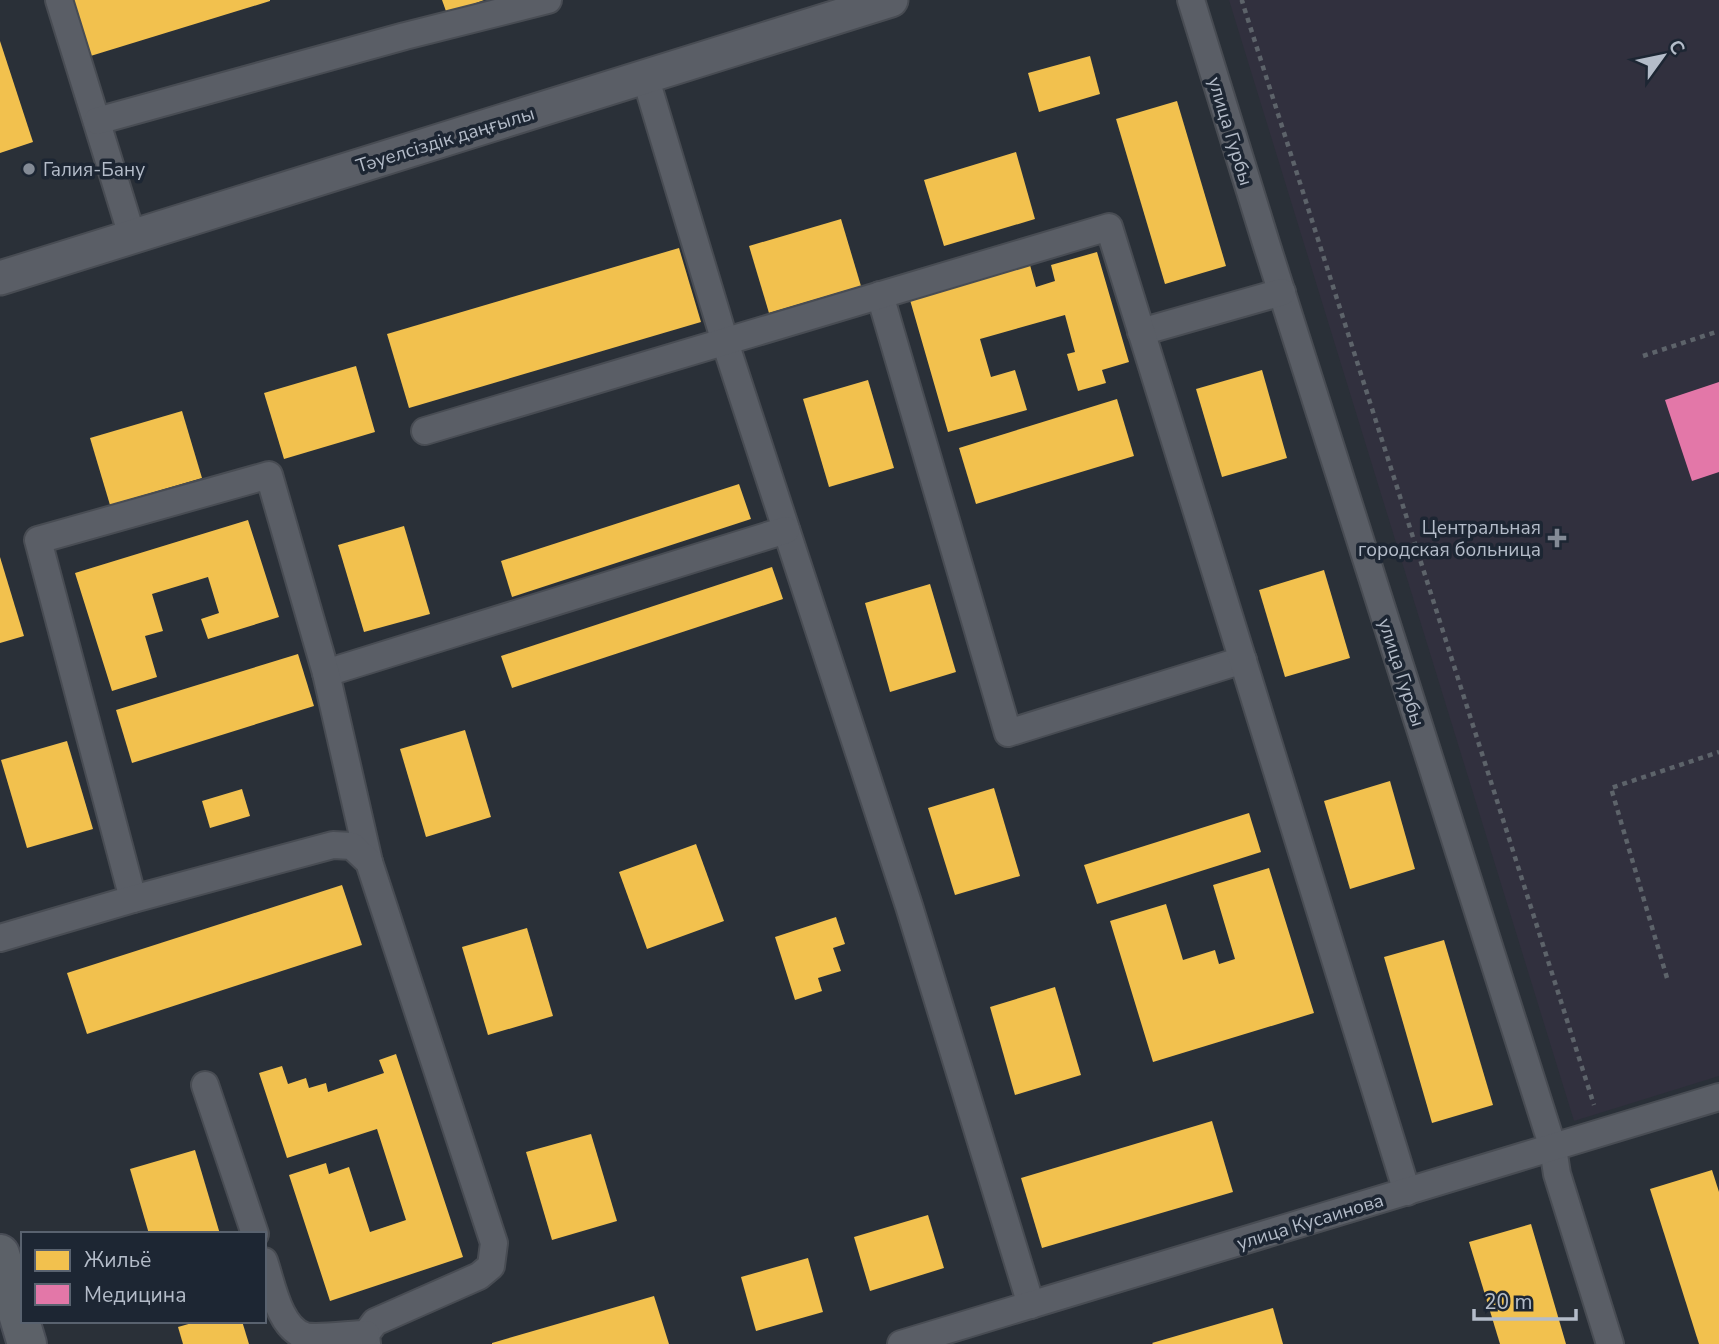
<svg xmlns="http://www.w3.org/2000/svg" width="1719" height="1344" viewBox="0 0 1719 1344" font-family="'Nunito Sans',sans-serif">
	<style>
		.medical { fill: #31303e }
		.homes { fill: #f2c14e }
		.health { fill: #e377a8 }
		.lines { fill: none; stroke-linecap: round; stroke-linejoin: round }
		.minor-casing { stroke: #484c53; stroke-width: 30 }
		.tertiary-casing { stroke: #484c53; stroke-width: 37 }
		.primary-casing { stroke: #484c55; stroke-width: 42 }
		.path { stroke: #5d636a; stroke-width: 4.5; stroke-dasharray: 5 5; stroke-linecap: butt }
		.minor { stroke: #5a5e66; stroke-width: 26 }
		.tertiary { stroke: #5a5e66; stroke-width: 33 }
		.primary { stroke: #5c6168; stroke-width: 38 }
		.poi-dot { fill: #848b96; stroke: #1d2633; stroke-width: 2.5 }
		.labels { text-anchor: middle; stroke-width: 7; stroke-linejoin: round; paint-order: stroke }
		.street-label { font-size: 19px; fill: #b4bcc9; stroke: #1d2633 }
		.poi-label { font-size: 19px; fill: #b4bcc9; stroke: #1d2633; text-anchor: start }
	</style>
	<rect width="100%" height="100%" fill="#2a3038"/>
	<polygon class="medical" points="1229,0 1719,0 1719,1076 1574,1121"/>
	<g class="homes">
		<polygon points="66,0 270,0 270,1 84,58"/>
		<polygon points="442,0 484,0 447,14"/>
		<polygon points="0,41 33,142 0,153"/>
		<polygon points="1090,56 1100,94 1039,112 1028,73"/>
		<polygon points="1177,101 1226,266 1165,284 1116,119"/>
		<polygon points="1016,152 1035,219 944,246 924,180"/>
		<polygon points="841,219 861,286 769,313 749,246"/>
		<polygon points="679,248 701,322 409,408 387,334"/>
		<polygon points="1097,252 1129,362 1102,370 1106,383 1078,391 1067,354 1075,352 1065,315 980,339 991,377 1015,370 1027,410 948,432 910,300 1030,265 1036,287 1055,281 1051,265"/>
		<polygon points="356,366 375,432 284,459 264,393"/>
		<polygon points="1262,370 1287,458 1222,477 1196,389"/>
		<polygon points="868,380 894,468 829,487 803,399"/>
		<polygon points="1117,399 1134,456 976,504 959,448"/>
		<polygon points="182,411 202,478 110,505 90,438"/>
		<polygon points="739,484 751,519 512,597 501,561"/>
		<polygon points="248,520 279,617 208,639 201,619 219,613 208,577 152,594 163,631 145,636 157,677 112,691 75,573"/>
		<polygon points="404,526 430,614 364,632 338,545"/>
		<polygon points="0,557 24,636 0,643"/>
		<polygon points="772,567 783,599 512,688 501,656"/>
		<polygon points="1324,570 1350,658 1285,677 1259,590"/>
		<polygon points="930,584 956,672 890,692 865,603"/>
		<polygon points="298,654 314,706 132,763 116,710"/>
		<polygon points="465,730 491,817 426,837 400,749"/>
		<polygon points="67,741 93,829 27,848 1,760"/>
		<polygon points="1390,781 1415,869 1350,889 1324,801"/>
		<polygon points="994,788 1020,876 955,895 928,808"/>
		<polygon points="242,789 250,816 210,828 202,801"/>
		<polygon points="1249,813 1261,852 1097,904 1084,865"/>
		<polygon points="696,844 724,921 647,949 619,872"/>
		<polygon points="1269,868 1314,1013 1153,1062 1110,921 1166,904 1183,960 1215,950 1219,964 1235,959 1213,885"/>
		<polygon points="342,885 362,945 87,1034 67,973"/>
		<polygon points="836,917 845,944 833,948 841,971 818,978 822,991 795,1000 775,937"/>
		<polygon points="527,928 553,1016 488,1035 462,947"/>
		<polygon points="1444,940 1493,1105 1432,1123 1384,957"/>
		<polygon points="1055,987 1081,1075 1015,1095 990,1007"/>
		<polygon points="396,1054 463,1257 330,1301 289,1175 326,1163 329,1174 349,1167 370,1232 406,1220 377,1129 287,1158 259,1073 282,1066 288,1084 306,1078 309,1088 326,1083 328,1092 384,1073 379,1060"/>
		<polygon points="1212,1121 1233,1192 1042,1248 1021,1178"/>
		<polygon points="591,1134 617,1221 552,1240 526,1152"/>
		<polygon points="195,1150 220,1234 149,1234 130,1169"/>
		<polygon points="1712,1170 1719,1192 1719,1344 1699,1344 1650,1189"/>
		<polygon points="928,1215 944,1268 870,1291 854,1237"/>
		<polygon points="1531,1224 1566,1344 1500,1344 1469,1242"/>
		<polygon points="808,1258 823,1312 756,1331 741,1277"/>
		<polygon points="654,1296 669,1344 492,1344 492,1343"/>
		<polygon points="1273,1308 1283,1344 1153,1344 1152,1343"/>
		<polygon points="199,1321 242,1321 249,1344 183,1344 178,1327"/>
	</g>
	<polygon class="health" points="1719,382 1719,472 1692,481 1665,400"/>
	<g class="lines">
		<defs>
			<g id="minor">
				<polyline points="59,0 132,236"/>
				<polyline points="1191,0 1266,243 1553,1148 1557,1174 1610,1344"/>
				<polyline points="645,76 725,342 909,906 1031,1305"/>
				<polyline points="97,121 405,36 548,0"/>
				<polyline points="880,295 1008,733 1243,660"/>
				<polyline points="1141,332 1282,292"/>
				<polyline points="425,431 1109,227 1407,1192"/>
				<polyline points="326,673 786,530"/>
				<polyline points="133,899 38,540 269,475 326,673 369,862"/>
				<polyline points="0,938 133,899 333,845 352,846 369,862 494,1243 491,1266 479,1276 375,1322 366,1334 367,1344"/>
				<polyline points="205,1085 255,1234"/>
				<path d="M264,1261C272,1284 279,1328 305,1336C317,1339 352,1334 366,1334"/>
				<polyline points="901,1344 1719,1097"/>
			</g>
			<polyline id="tertiary" points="0,278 891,0"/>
			<polyline id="primary" points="0,1254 27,1344"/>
		</defs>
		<use href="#minor" class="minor-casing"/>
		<use href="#tertiary" class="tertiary-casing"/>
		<use href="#primary" class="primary-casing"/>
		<g class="path">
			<polyline points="1244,0 1242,1 1594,1105"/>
			<polyline points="1643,356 1719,331"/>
			<polyline points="1667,978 1611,788 1719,752"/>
		</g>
		<use href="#minor" class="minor"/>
		<use href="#tertiary" class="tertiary"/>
		<use href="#primary" class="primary"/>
	</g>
	<g class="poi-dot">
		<circle cx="29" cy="169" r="7"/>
		<path d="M1553.5 527.5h7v7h7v7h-7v7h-7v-7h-7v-7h7z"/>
	</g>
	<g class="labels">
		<g class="street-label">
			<text transform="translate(1231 131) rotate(73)" y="7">улица Гурбы</text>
			<text transform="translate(445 139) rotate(-17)" y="7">Тәуелсіздік даңғылы</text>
			<text transform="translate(1402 672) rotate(72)" y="7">улица Гурбы</text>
			<text transform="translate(1310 1221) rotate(-17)" y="7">улица Кусаинова</text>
		</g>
		<g class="poi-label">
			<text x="43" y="176">Галия-Бану</text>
			<text x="1541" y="534" text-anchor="end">Центральная<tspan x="1541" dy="22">городская больница</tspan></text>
		</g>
	</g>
	<rect x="21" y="1232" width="245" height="91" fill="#1d2633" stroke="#59626f" stroke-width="2"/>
	<rect x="35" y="1250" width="35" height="21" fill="#f2c14e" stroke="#59626f" stroke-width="2"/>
	<text x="84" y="1267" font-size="21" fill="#b4bcc9">Жильё</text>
	<rect x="35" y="1284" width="35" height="21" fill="#e377a8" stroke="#59626f" stroke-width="2"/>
	<text x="84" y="1302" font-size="21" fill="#b4bcc9">Медицина</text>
	<g transform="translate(1663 56) rotate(57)" stroke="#1d2633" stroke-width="5" paint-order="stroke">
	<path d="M0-5L12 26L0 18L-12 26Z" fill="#b4bcc9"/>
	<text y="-10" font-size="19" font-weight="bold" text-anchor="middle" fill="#b4bcc9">С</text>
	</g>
	<path d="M1474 1309v10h102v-10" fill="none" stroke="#b4bcc9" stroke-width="3.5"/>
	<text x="1484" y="1309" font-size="21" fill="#b4bcc9" stroke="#1d2633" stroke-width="5" paint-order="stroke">20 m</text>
</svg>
